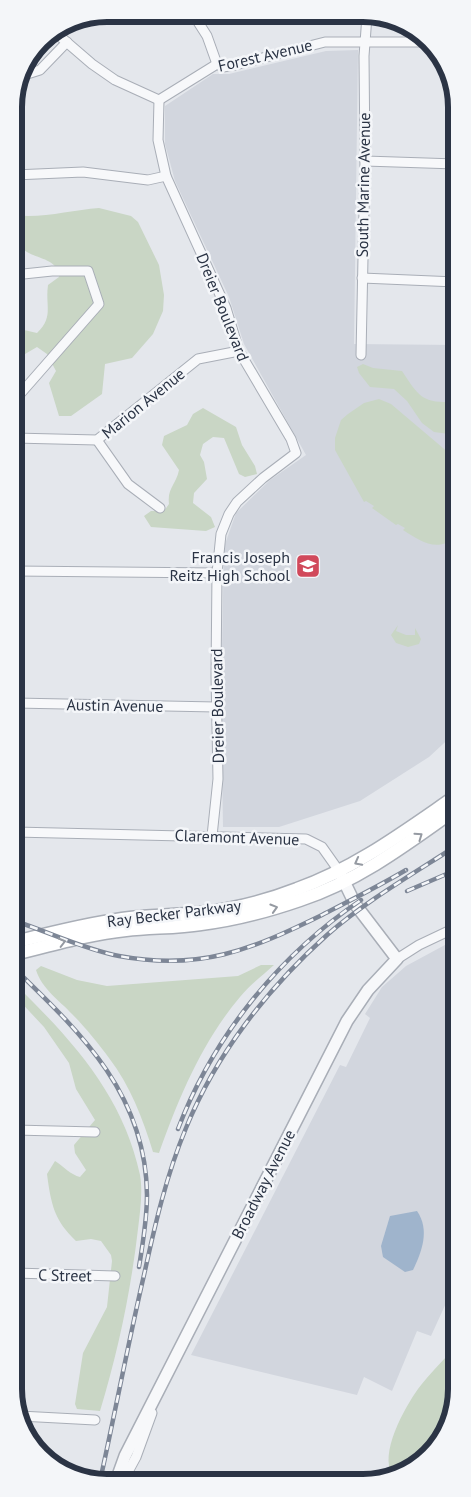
<svg xmlns="http://www.w3.org/2000/svg" width="471" height="1497" viewBox="0 0 471 1497" font-family="'PT Sans',sans-serif">
	<style>
		.built { fill: #d2d6de }
		.green { fill: #c9d6c5 }
		.water { fill: #9fb4cc }
		.lines { fill: none; stroke-linecap: round; stroke-linejoin: round }
		.minor-casing { stroke: #a9aeb7; stroke-width: 11 }
		.tertiary-casing { stroke: #a9aeb7; stroke-width: 14 }
		.secondary-casing { stroke: #a9aeb7; stroke-width: 15 }
		.minor { stroke: #f7f8fa; stroke-width: 9 }
		.tertiary { stroke: #f7f8fa; stroke-width: 11 }
		.secondary { stroke: #fff; stroke-width: 12 }
		.rail-casing { stroke: #7d8696; stroke-width: 4.5 }
		.rail { stroke: #f4f6f9; stroke-width: 2.5; stroke-dasharray: 8; stroke-linecap: butt }
		.oneway { stroke: #959aa2 }
		.labels { text-anchor: middle; stroke-width: 5; stroke-linejoin: round; paint-order: stroke }
		.street-label { font-size: 16px; fill: #2b3445; stroke: #f4f6f9 }
		.poi-label { font-size: 16px; fill: #2b3445; stroke: #f4f6f9; text-anchor: end }
		.rim { fill: none; stroke: #2b3445; stroke-width: 6 }
	</style>
	<rect width="100%" height="100%" fill="#e4e7ec"/>
	<g class="built">
		<polygon points="358,50 354,344 456,345 456,732 429,757 360,801 279,827 223,827 221,700 224,547 236,513 270,480 306,455 244,344 229,297 175,181 165,144 165,106 213,74 229,74 326,51"/>
		<polygon points="456,939 457,1279 431,1336 417,1331 392,1391 364,1377 357,1395 191,1355 340,1065 346,1067 370,1018 365,1014 382,987 406,966"/>
	</g>
	<g class="green">
		<polygon points="222,15 289,15 257,25 238,21 220,25 217,20"/>
		<path d="M99,208L131,216L138,222L159,265L164,295L163,311L153,334L132,358L105,364L102,394L71,416H59L49,383L56,371L47,354L37,347L25,354L14,365V316L24,330L37,333C54,317 45,306 48,285L59,277C59,260 39,259 27,252C22,249 18,245 14,242V215C40,219 72,210 99,208Z"/>
		<path d="M363,364L373,368L402,371C420,398 422,403 456,402V435L434,432L422,423L407,401L394,389L370,387L359,373L357,367Z"/>
		<path d="M379,399L391,404L456,459V537C437,553 420,541 403,530L405,528L398,524L396,525L372,508L374,506L366,501L364,502L335,450V438L341,420L348,414L364,403Z"/>
		<path d="M203,408L236,427L242,445L255,466L257,474L245,477L239,474L224,438L213,437L203,444L200,455L204,462L207,479L194,493L193,503L211,517L215,527L206,531L151,527L144,516L151,511H164L169,504C167,488 176,485 179,470L162,445L164,436L187,425L193,414Z"/>
		<polygon points="398,625 396,631 406,635 415,635 415,628 421,639 419,644 408,647 396,643 391,635"/>
		<path d="M261,965H274C263,975 250,985 240,997C202,1042 179,1097 159,1153L153,1152C143,1119 130,1085 109,1058C98,1043 85,1027 72,1014C59,1000 42,989 36,970L41,966L77,980L107,986L238,976Z"/>
		<path d="M15,984C72,1040 123,1095 140,1175C143,1192 140,1212 138,1229C131,1290 118,1352 100,1411L77,1409L75,1404L83,1353L107,1307L112,1261L111,1255L101,1241L91,1239L76,1241C54,1220 51,1204 47,1174L55,1161C63,1166 71,1175 80,1177L86,1170L75,1153L74,1145L95,1120L76,1089L69,1063L44,1027L15,996Z"/>
		<path d="M457,1345V1395L434,1451L393,1475C378,1455 405,1407 418,1389C429,1374 444,1360 457,1345Z"/>
	</g>
	<path class="water" d="M417,1211C430,1230 422,1251 413,1270L405,1272L383,1257L381,1246L390,1216Z"/>
	<g class="lines">
		<defs>
			<g id="minor">
				<polyline points="193,14 207,36 217,64"/>
				<polyline points="56,33 92,64 115,80 159,100 217,64 223,67 235,65 325,42 430,42"/>
				<polyline points="21,76 40,70 67,42"/>
				<polyline points="159,100 158,140 166,176 226,308 239,351 291,439 296,453 263,478 237,502 229,514 221,534 217,573 216,676 218,779 212,836"/>
				<polyline points="365,161 456,164"/>
				<polyline points="14,175 83,172 148,180 166,176"/>
				<polyline points="14,275 52,271 88,271 99,304 14,401"/>
				<polyline points="362,278 456,282"/>
				<polyline points="361,355 365,161 364,56 367,16"/>
				<polyline points="14,438 97,440 198,359 239,351"/>
				<polyline points="97,440 128,484 160,508"/>
				<polyline points="15,571 217,573"/>
				<polyline points="15,703 216,707"/>
				<polyline points="15,832 306,839 322,847 339,871"/>
				<polyline points="397,959 419,945 457,927"/>
				<polyline points="15,1130 95,1132"/>
				<polyline points="15,1273 115,1276"/>
				<polyline points="20,1416 95,1420"/>
				<polyline points="123,1481 136,1457 152,1413"/>
			</g>
			<polyline id="tertiary" points="116,1481 125,1456 347,1021 368,990 397,959 355,904 341,875"/>
			<g id="secondary">
				<path d="M15,942C51,933 86,924 122,919C147,915 173,916 198,913C231,910 266,901 297,889C356,868 405,831 456,796"/>
				<path d="M15,954C52,945 88,934 126,930C151,927 176,928 201,924C235,920 268,911 300,900C358,881 407,844 456,809"/>
			</g>
		</defs>
		<use href="#minor" class="minor-casing"/>
		<use href="#tertiary" class="tertiary-casing"/>
		<use href="#secondary" class="secondary-casing"/>
		<use href="#minor" class="minor"/>
		<use href="#tertiary" class="tertiary"/>
		<use href="#secondary" class="secondary"/>
		<defs>
			<g id="rail">
				<polyline points="407,891 456,870"/>
				<path d="M15,921C49,932 83,949 119,956C200,971 251,950 322,915C351,900 379,886 406,870"/>
				<path d="M15,969C82,1034 146,1095 147,1195C147,1219 143,1243 139,1267"/>
				<path d="M178,1129C213,1037 279,955 361,900"/>
				<path d="M100,1481C115,1413 128,1344 144,1275C155,1225 166,1176 186,1128C216,1054 268,988 327,935C366,901 413,874 456,846"/>
			</g>
		</defs>
		<use href="#rail" class="rail-casing"/>
		<use href="#rail" class="rail"/>
	</g>
	<defs><path id="oneway-chevron" d="M-2-3.5L2.5 0L-2 3.5" fill="none" stroke-width="1.6" stroke-linecap="round" stroke-linejoin="round" transform="scale(1.25)"/></defs>
	<g class="oneway">
		<use href="#oneway-chevron" transform="translate(419 836) rotate(-35)"/>
		<use href="#oneway-chevron" transform="translate(358 862) rotate(152)"/>
		<use href="#oneway-chevron" transform="translate(274 908) rotate(-17)"/>
		<use href="#oneway-chevron" transform="translate(62 942) rotate(-14)"/>
	</g>
	<defs>
		<symbol id="school-square" viewBox="-11 -11 22 22"><rect x="-9" y="-9" width="18" height="18" rx="4" fill="#d1495b" stroke="#f4f6f9"/><path d="M0-5L7-2L0 1L-7-2ZM-4 1L0 2.5L4 1V4Q0 6-4 4Z" fill="#fff"/></symbol>
	</defs>
	<g fill-rule="evenodd">
		<use href="#school-square" x="294" y="552" width="28" height="28"/>
	</g>
	<g class="labels">
		<g class="street-label">
			<text transform="translate(265 55) rotate(-13)" y="6">Forest Avenue</text>
			<text transform="translate(363 185) rotate(-89)" y="6">South Marine Avenue</text>
			<text transform="translate(223 307) rotate(68)" y="6">Dreier Boulevard</text>
			<text transform="translate(143 403) rotate(-39)" y="6">Marion Avenue</text>
			<text transform="translate(115 705) rotate(1)" y="6">Austin Avenue</text>
			<text transform="translate(217 706) rotate(-91)" y="6">Dreier Boulevard</text>
			<text transform="translate(237 837) rotate(2)" y="6">Claremont Avenue</text>
			<text transform="translate(174 913) rotate(-7)" y="6">Ray Becker Parkway</text>
			<text transform="translate(263 1184) rotate(-63)" y="6">Broadway Avenue</text>
			<text transform="translate(65 1275) rotate(1)" y="6">C Street</text>
		</g>
		<g class="poi-label">
			<text x="290" y="563">Francis Joseph<tspan x="290" dy="18">Reitz High School</tspan></text>
		</g>
	</g>
	<path d="M0 0H471V1497H0ZM107 22H363A85 85 0 0 1 448 107V1389A85 85 0 0 1 363 1474H107A85 85 0 0 1 22 1389V107A85 85 0 0 1 107 22Z" fill="#f4f6f9" fill-rule="evenodd"/>
	<path class="rim" d="M107 22H363A85 85 0 0 1 448 107V1389A85 85 0 0 1 363 1474H107A85 85 0 0 1 22 1389V107A85 85 0 0 1 107 22Z"/>
</svg>
